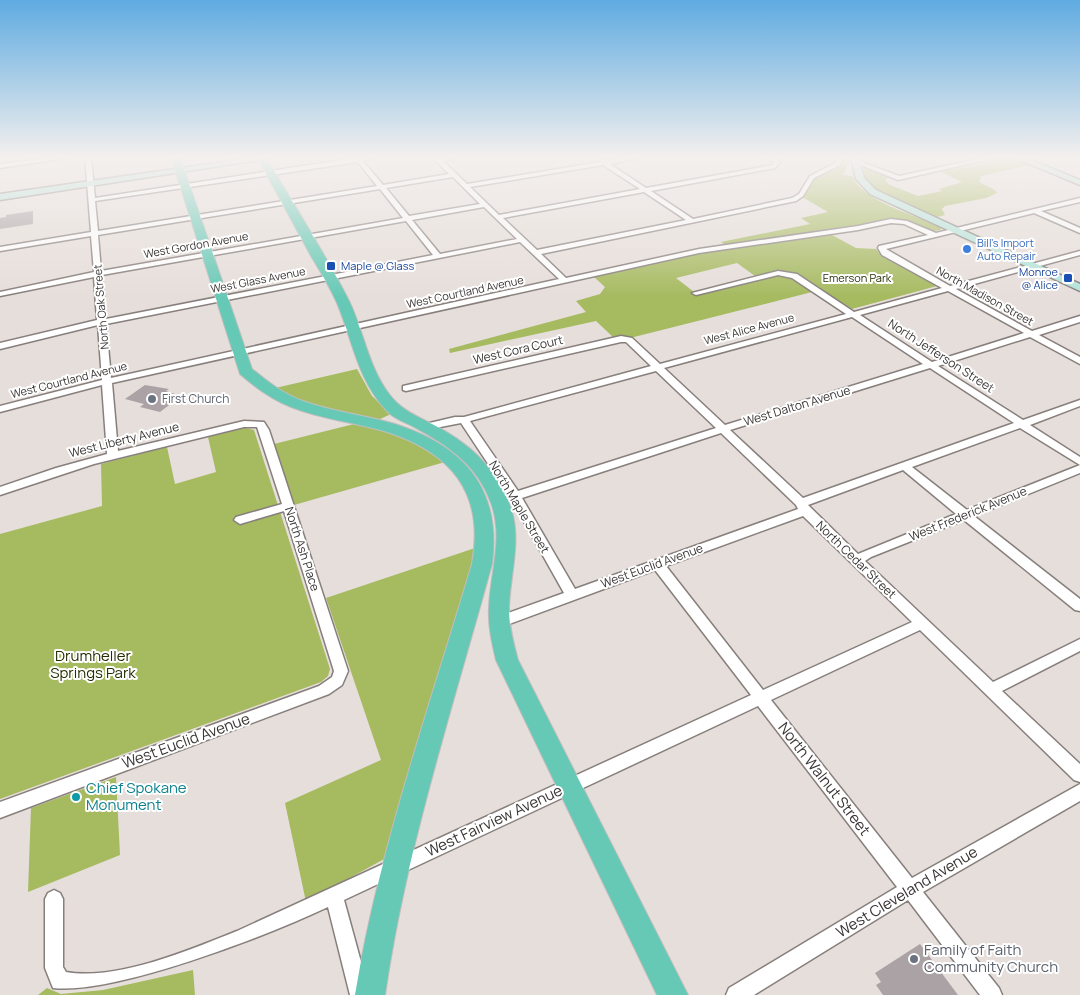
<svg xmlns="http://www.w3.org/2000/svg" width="1080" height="995" viewBox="0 0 1080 995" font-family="Manrope,sans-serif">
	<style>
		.green { fill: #a6ba60 }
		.building { fill: #aba2a5 }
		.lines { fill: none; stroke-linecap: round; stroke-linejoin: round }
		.street-casing { stroke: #877f7c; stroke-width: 3 }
		.secondary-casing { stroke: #877f7c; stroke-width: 3 }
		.primary-casing { stroke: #c0bebe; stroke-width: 2 }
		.street { fill: #fff; fill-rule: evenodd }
		.secondary { fill: #b2e4da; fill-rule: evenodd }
		.primary { fill: #66c9b5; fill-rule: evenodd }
		.shop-dot { fill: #3f7fe0; stroke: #fff; stroke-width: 2 }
		.transit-dot { fill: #1a4fb4; stroke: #fff; stroke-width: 2 }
		.worship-dot { fill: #6b7280; stroke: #fff; stroke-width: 2 }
		.culture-dot { fill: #0f9aa8; stroke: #fff; stroke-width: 2 }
		.labels { text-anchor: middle; stroke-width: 4; stroke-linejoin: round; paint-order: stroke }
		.far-shop-label { font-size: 11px; fill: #366cbe; stroke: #fff; text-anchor: start }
		.far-street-label { font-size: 11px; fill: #393534; stroke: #fff }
		.far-transit-label { font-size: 11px; fill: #164399; stroke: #fff; text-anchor: start }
		.far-park-label { font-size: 11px; fill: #262e04; stroke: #fff }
		.street-label { font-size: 12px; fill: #393534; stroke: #fff }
		.worship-label { font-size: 12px; fill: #5b616d; stroke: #fff; text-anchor: start }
		.near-park-label { font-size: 15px; fill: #262e04; stroke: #fff }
		.near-street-label { font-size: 15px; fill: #393534; stroke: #fff }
		.near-culture-label { font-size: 15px; fill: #0d838f; stroke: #fff; text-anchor: start }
		.near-worship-label { font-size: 15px; fill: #5b616d; stroke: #fff; text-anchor: start }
	</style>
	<rect width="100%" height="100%" fill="#e6deda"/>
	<g class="green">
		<path d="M841,157H847L849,162L843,175L852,176C861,200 918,217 940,226L941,230L933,231L906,220L891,219L833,231L725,245L721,242L810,224L801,218L828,212L802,197L812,180L839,164Z"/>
		<path d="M991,157H1012L1029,165L981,176L979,182L995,190L997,193L986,198L945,206L942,209L945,215L937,217C919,210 878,198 867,181C864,177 864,170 864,166L889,177L885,180L890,185L918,196L942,191L939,189L962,182L941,172L995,161Z"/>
		<polygon points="832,235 856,248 876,249 880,254 937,286 852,309 792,272 778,271 755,276 737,263 676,278 698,295 778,275 787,275 812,292 630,338 614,338 596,321 450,353 449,349 586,312 576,301 600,294 605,287 594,277 701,252"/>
		<polygon points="357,369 372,396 391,414 378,420 309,404 271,389"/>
		<path d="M358,423C390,431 417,442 445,462L294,505L274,444Z"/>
		<polygon points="245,428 254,430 330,669 328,676 321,682 0,799 0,534 102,506 101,464 167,447 175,484 216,472 208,437"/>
		<polygon points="478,547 386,858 306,902 285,803 381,760 326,598"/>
		<polygon points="116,777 120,855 28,892 31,808"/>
		<polygon points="193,970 195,995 38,995 47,988 61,994 103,990"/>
	</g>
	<g class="building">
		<polygon points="33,211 33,224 0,229 0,218 6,217 6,215"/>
		<polygon points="145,385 169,389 166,391 181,396 160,412 140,407 144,404 125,399"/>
		<polygon points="920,944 958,995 883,995 876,985 881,982 875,973"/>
	</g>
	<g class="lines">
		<defs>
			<g id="street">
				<polygon points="55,157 73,157 0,168 0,164"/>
				<path d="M85,157H91L95,198L355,158L354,157H379L363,161L383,185L449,174L432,157H461L443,161L467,184L600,162L602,159C611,162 630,157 641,157L610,164L646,188L773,165L774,163L766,157H773L780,162L775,168L651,191L693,219L792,198L799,194L810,176L835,163L837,157H843L840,165L814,178L803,196L796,201L541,254L566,278L699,249L858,226L891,219L907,221L936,233L1080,198V202L1041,211L1080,228V233L1034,213L886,249L950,286L1080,251V255L956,289L1032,331L1080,316V322L1039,335L1080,357V364L1030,337L938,366L1023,420L1080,400V406L1030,425L1080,457V465L1020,428L912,467L967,510L1080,465V473L974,516L1080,599V611L1075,610L964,520L871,557L865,561L993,682L1080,639V651L1002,691L1080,764V782L1074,780L920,630L771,700L912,878L1080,784V801L923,892L999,988L1002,995H980L908,900L754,995H726L729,988L897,887L758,706L344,900L370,995H350L328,907C269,935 114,995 53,988L45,968V899L48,893L54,890L60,893L63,899V967L66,972C116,981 190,950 237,931L751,695L655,570L504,626L499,627L494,626L492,622L494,618L564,593L510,497L461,423L425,430L420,427L421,425L455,417H464L651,366L626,342H621L406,391L403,390V386L621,336L632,338L660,364L846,314L792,278L778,275L696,295L692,293L778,271L797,274L854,312L942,288L882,255L878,248L879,246L928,235L904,224L891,223L858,230L699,253L112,383L118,451L244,421L264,422L269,430L348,671L342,685L329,694L0,818V802L319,686L332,677L334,671L284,511L240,524L234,520L236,517L282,504L257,427H244L94,464L0,495V487L56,468L107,454L102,385L0,412V406L102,380L98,325L0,349V343L97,320L94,277L0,296V292L94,272L91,236L0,251V247L91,232ZM358,162L377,186L98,231L95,201ZM603,165L640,189L499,215L470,187ZM453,177L480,204L409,216L386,188ZM380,189L403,218L101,271L98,235ZM644,192L686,220L537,250L503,218ZM484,207L517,239L440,254L412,220ZM406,221L433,255L106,319L102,275ZM520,242L559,279L111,378L106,324ZM948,291L1024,333L932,362L860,315ZM852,317L923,364L725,425L664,368ZM930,368L1014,423L803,498L730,430ZM656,371L716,428L518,491L470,421ZM721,433L796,505L798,509L575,589L522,498ZM903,470L956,514L858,554L808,505ZM803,516L912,622L763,690L666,566Z"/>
				<polygon points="987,157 994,158 898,180 854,162 859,161 899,176"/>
			</g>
			<g id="secondary">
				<polygon points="258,157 279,157 0,200 0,194"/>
				<polygon points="851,157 859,157 864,178 876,190 1080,284 1080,291 870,194 856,179"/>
				<polygon points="1013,157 1024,157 1080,180 1080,185"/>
			</g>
			<g id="primary">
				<path d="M171,157H180L252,369C268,382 283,394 303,401C333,412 365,415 395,424C464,446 502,489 492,564C453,706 406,849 385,995H355C379,849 430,706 472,564C485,492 451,452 384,431C353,422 321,419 291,407C271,399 256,388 240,374Z"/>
				<path d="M257,157H266C293,204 325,253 349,301C364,332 368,366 389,394C400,409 416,416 432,424C467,442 494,465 509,503C523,537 510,573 509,608C509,626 513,642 518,660L688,995H657L496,660C492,643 488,626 489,608C490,573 504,538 491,503C478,466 449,446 416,428C407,423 394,419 387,411C357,379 353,341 337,303C330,287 320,271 311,256C293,223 275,190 257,157Z"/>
			</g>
		</defs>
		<use href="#street" class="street-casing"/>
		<use href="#secondary" class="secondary-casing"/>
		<use href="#primary" class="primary-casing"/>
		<use href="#street" class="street"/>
		<use href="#secondary" class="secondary"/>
		<use href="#primary" class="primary"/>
	</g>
	<linearGradient id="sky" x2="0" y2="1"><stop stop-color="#5fabe1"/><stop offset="0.53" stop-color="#f4f0ee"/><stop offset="1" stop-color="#f4f0ee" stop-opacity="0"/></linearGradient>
	<rect width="1080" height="297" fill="url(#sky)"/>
	<circle class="shop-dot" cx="967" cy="249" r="5"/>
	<g class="transit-dot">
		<rect x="326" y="261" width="10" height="10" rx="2.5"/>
		<rect x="1063" y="273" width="10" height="10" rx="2.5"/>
	</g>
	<g class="worship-dot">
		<circle cx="152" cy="399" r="5"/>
		<circle cx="914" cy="959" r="5"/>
	</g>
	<circle class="culture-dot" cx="76" cy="797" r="5"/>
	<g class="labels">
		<g class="far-shop-label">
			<text x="977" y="247">Bill's Import<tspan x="977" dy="13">Auto Repair</tspan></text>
		</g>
		<g class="far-street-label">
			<text transform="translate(196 245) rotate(-10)" y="4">West Gordon Avenue</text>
			<text transform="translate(258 280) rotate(-11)" y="4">West Glass Avenue</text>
			<text transform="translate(465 292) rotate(-12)" y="4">West Courtland Avenue</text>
			<text transform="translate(985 296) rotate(29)" y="4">North Madison Street</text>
			<text transform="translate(101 307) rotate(-95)" y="4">North Oak Street</text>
			<text transform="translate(749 329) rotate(-15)" y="4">West Alice Avenue</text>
			<text transform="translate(69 380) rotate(-14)" y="4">West Courtland Avenue</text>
		</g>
		<g class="far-transit-label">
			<text x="341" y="270">Maple @ Glass</text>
			<text x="1058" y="276" text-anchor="end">Monroe<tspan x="1058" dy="13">@ Alice</tspan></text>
		</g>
		<g class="far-park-label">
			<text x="857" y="282">Emerson Park</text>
		</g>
		<g class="street-label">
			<text transform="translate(518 350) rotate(-13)" y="4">West Cora Court</text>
			<text transform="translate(941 356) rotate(33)" y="4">North Jefferson Street</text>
			<text transform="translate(797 406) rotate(-17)" y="4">West Dalton Avenue</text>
			<text transform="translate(124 440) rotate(-14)" y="4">West Liberty Avenue</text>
			<text transform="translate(519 507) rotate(59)" y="4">North Maple Street</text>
			<text transform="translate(968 514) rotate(-22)" y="4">West Frederick Avenue</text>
			<text transform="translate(302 549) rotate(72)" y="4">North Ash Place</text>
			<text transform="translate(856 560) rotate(44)" y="4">North Cedar Street</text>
			<text transform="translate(652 566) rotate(-20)" y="4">West Euclid Avenue</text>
		</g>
		<g class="worship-label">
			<text x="162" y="403">First Church</text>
		</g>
		<g class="near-park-label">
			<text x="93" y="661">Drumheller<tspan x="93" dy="17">Springs Park</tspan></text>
		</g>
		<g class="near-street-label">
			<text transform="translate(186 741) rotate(-20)" y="5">West Euclid Avenue</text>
			<text transform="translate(824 779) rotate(52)" y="5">North Walnut Street</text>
			<text transform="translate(494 821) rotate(-25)" y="5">West Fairview Avenue</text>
			<text transform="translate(907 892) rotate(-31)" y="5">West Cleveland Avenue</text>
		</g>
		<g class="near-culture-label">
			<text x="86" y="793">Chief Spokane<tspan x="86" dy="17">Monument</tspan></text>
		</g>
		<g class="near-worship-label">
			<text x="924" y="955">Family of Faith<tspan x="924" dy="17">Community Church</tspan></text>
		</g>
	</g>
</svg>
